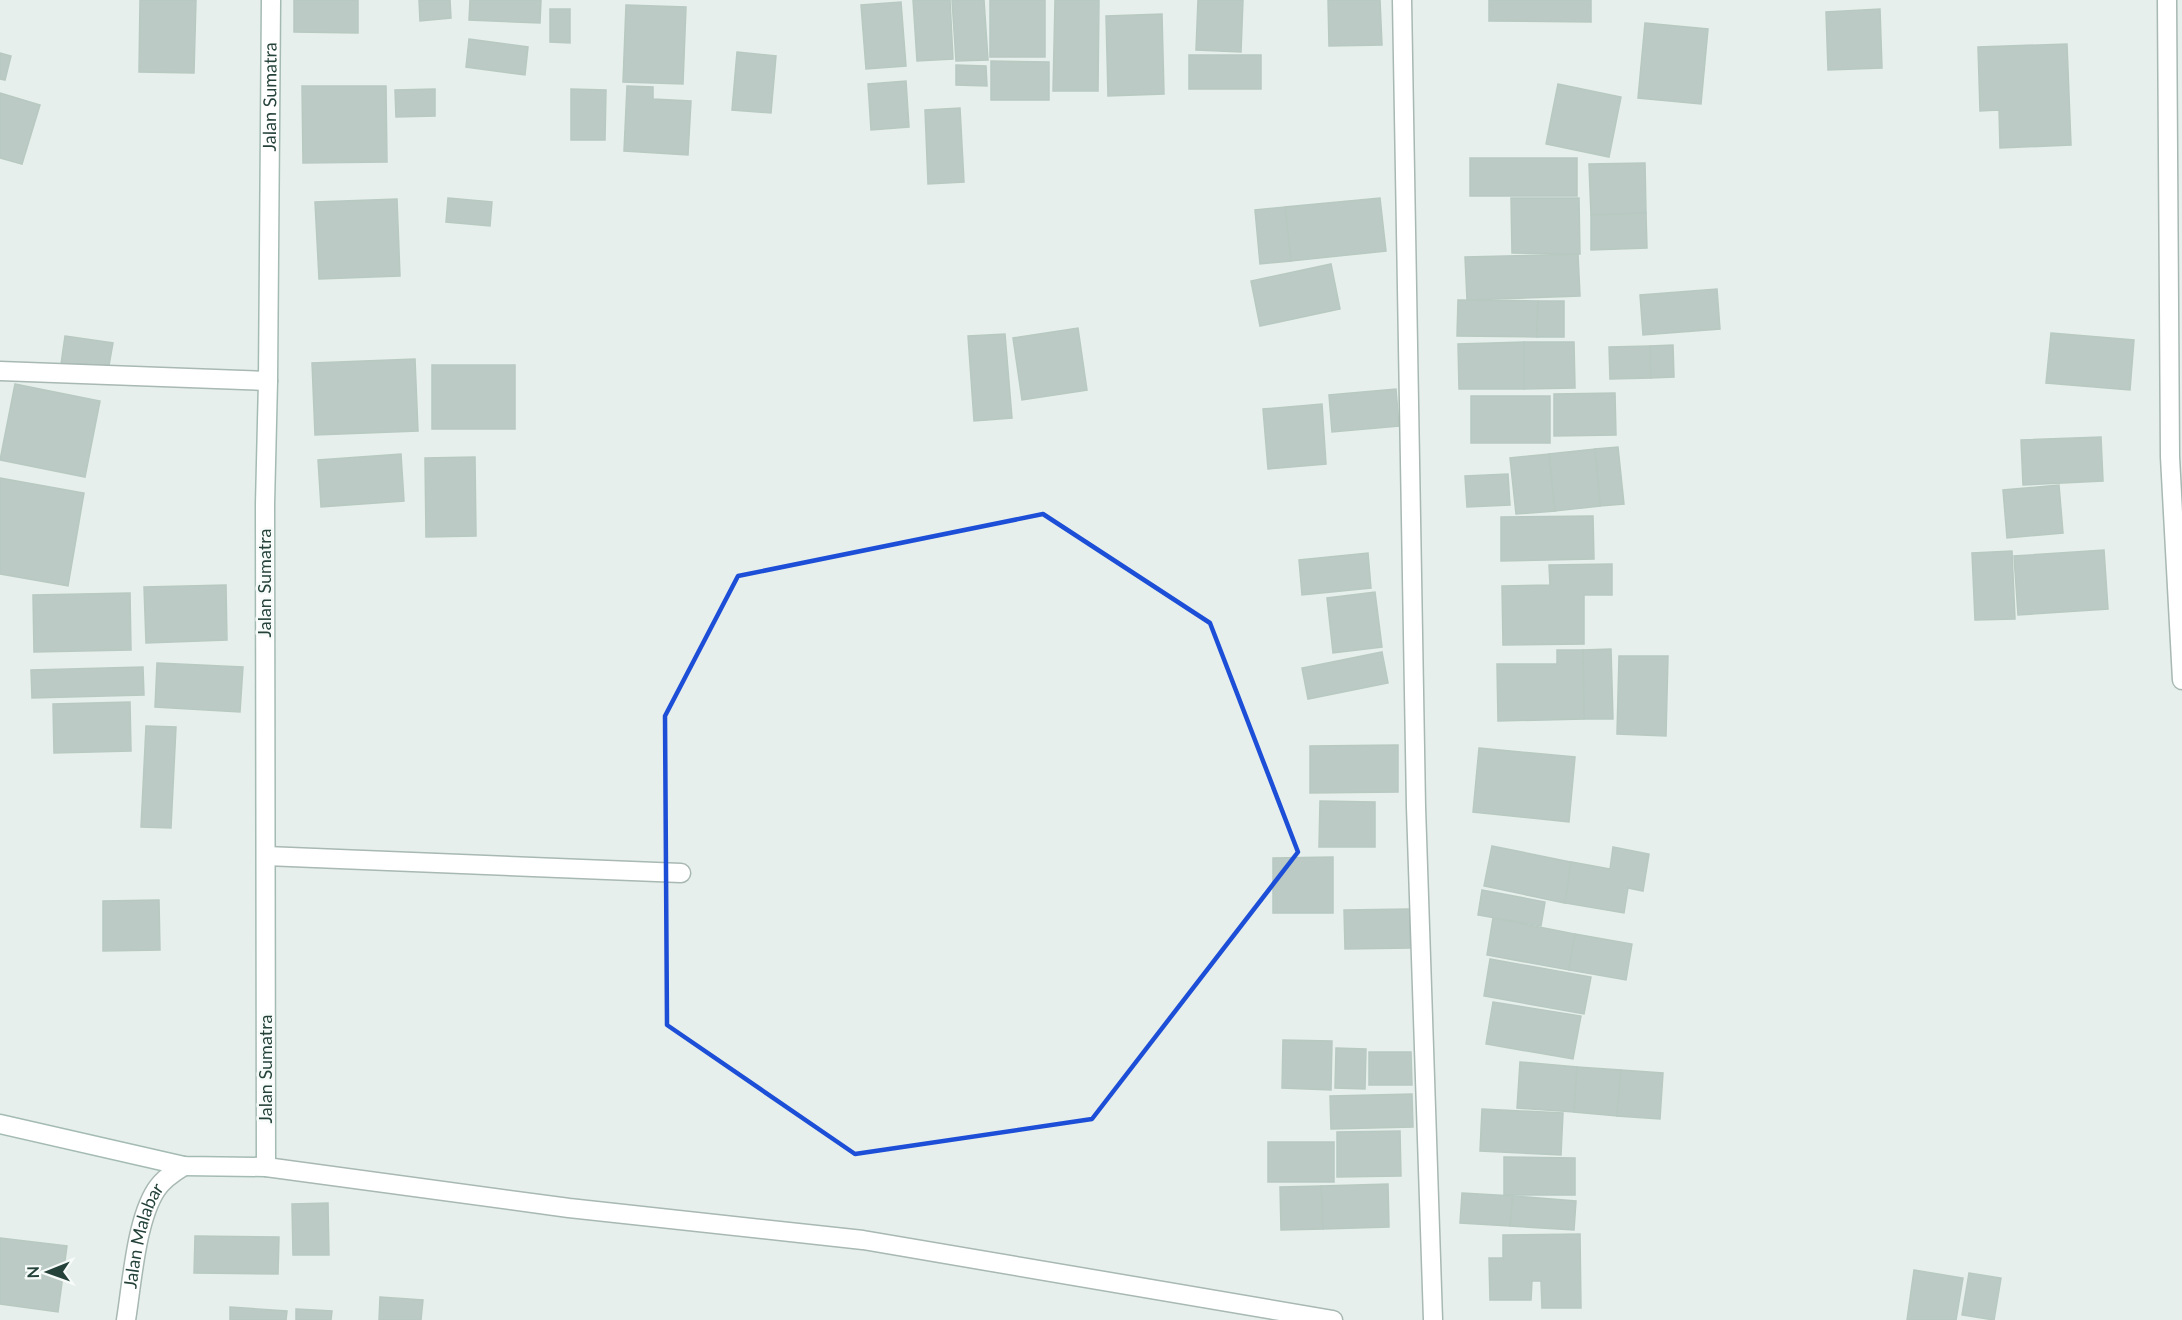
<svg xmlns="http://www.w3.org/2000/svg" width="2182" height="1320" viewBox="0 0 2182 1320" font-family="Lato,sans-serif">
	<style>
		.building { fill: #bbcac4; stroke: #b8c9c2; stroke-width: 1.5 }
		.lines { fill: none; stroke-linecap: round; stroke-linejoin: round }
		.street-casing { stroke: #a8b8b2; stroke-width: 21 }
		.secondary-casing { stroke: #a4bbb3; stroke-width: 21 }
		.street { stroke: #fff; stroke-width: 18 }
		.secondary { stroke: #fff; stroke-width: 18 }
		.marked { fill: none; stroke: #1d4ed8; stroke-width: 4.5; stroke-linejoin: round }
		.labels { text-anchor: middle; stroke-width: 5; stroke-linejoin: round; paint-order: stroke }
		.street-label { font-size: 18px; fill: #24423a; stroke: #f7fbf9 }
	</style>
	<rect width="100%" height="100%" fill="#e6efeb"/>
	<g class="building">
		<polygon points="140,0 196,0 194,73 139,72"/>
		<polygon points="294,0 358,0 358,33 294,32"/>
		<polygon points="419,0 450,0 451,18 420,21"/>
		<polygon points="470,0 541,0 540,23 469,20"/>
		<polygon points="913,0 950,0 953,59 917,61"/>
		<polygon points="952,0 984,0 988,60 956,61"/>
		<rect x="990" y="0" width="55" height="57"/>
		<polygon points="1055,0 1099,0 1098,91 1053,91"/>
		<polygon points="1198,0 1243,0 1241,52 1196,50"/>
		<polygon points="1328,0 1380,0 1382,45 1329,46"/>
		<polygon points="1489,0 1591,0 1591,22 1489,21"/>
		<polygon points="901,2 906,66 866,69 861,5"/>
		<polygon points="626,5 686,7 683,84 623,82"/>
		<polygon points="550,9 570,9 570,43 550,42"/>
		<polygon points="1880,9 1882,68 1828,70 1826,12"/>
		<polygon points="1162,14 1164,94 1108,96 1106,16"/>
		<polygon points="1645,23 1708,29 1701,104 1638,98"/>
		<polygon points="469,39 528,47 525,75 466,67"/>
		<polygon points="2067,44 2071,145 2000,148 1999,110 1980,111 1978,47"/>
		<polygon points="737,52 776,56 771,113 732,110"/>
		<polygon points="0,53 11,56 5,80 0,79"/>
		<rect x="1189" y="55" width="72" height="34"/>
		<polygon points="991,61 1049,62 1049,100 991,100"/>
		<polygon points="956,65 986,66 987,86 956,85"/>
		<polygon points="906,81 909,127 871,130 868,84"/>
		<polygon points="1558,84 1621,97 1609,157 1546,144"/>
		<polygon points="302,86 386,86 387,162 303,163"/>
		<polygon points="627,86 653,87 653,99 691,101 688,155 624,151"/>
		<polygon points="435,89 435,116 396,117 395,90"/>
		<polygon points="571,89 606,90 605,140 571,140"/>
		<polygon points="0,93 40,105 22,164 0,158"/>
		<polygon points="960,108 964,182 928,184 925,110"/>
		<rect x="1470" y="158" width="107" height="38"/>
		<polygon points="1645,163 1646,213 1591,215 1589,164"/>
		<polygon points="448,198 492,202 490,226 446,222"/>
		<polygon points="1380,198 1386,251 1291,261 1285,207"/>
		<polygon points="1511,198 1579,198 1580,254 1512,253"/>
		<polygon points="397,199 400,276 319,279 315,202"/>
		<polygon points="1285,207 1291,261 1260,264 1255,210"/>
		<polygon points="1646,213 1647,248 1591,250 1591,215"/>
		<polygon points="1578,254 1580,296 1467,300 1465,257"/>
		<polygon points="1331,264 1340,309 1260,326 1251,281"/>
		<polygon points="1717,289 1720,329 1643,335 1640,295"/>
		<polygon points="1458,300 1538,301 1537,337 1457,336"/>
		<polygon points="1538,301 1564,301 1564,337 1537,337"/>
		<polygon points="1078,328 1087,390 1022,400 1013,338"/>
		<polygon points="2051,333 2134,340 2130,390 2046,383"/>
		<polygon points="1005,334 1012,418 974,421 968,336"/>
		<polygon points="65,336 113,343 108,371 61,364"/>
		<polygon points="1524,342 1574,342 1575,388 1524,389"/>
		<polygon points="1524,342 1524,389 1459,389 1458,344"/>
		<polygon points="1673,345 1674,377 1651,378 1650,346"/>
		<polygon points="1650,346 1651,378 1610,379 1609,347"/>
		<polygon points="415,359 418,431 315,435 312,363"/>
		<rect x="432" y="365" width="83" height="64"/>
		<polygon points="15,384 100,401 85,477 0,460"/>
		<polygon points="1396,389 1399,426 1332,432 1329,395"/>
		<polygon points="1615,393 1616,435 1554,436 1554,394"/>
		<rect x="1471" y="396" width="79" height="47"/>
		<polygon points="1322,404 1326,464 1268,469 1263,409"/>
		<polygon points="2101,437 2103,481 2023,485 2021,440"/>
		<polygon points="1618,447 1624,504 1600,506 1595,449"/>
		<polygon points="1595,449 1600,506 1555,511 1549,454"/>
		<polygon points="401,454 404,501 321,507 318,460"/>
		<polygon points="1549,454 1555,511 1516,514 1510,458"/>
		<polygon points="475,457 476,536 426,537 425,458"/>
		<polygon points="1508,474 1510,505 1467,507 1465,476"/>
		<polygon points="0,478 84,493 68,586 0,574"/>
		<polygon points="2059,485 2063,533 2007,538 2003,490"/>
		<polygon points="1593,516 1594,559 1501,561 1501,517"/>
		<polygon points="2104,550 2108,609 2018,615 2014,556"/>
		<polygon points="2012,551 2015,619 1975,620 1972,553"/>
		<polygon points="1368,553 1371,588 1302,595 1299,560"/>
		<polygon points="1612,564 1612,595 1584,595 1584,644 1503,645 1502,586 1550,585 1549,565"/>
		<polygon points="226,585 227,640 146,643 144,587"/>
		<polygon points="1375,592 1382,647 1333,653 1327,598"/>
		<polygon points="130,593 131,650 34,652 33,595"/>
		<polygon points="1611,649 1613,719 1584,719 1583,650"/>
		<polygon points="1557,650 1583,650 1584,719 1498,721 1497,664 1557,664"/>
		<polygon points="1382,652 1388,683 1308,699 1302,668"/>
		<polygon points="1619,656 1668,656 1666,736 1617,734"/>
		<polygon points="157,663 243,667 240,712 155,707"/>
		<polygon points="143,667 144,695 32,698 31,670"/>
		<polygon points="130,702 131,751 54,753 53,704"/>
		<polygon points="146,726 176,727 171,828 141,827"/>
		<polygon points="1398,745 1398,792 1310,793 1310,746"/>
		<polygon points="1479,748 1575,757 1569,822 1473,812"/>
		<polygon points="1320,801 1375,802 1375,847 1319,847"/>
		<polygon points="1492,846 1571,862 1565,903 1484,886"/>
		<polygon points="1613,847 1649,854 1643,891 1628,888 1624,913 1565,903 1571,862 1610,869"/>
		<polygon points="1333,857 1333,913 1273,913 1273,858"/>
		<polygon points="1482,890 1545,902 1541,926 1478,915"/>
		<polygon points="159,900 160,950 103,951 103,901"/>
		<polygon points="1410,909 1410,948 1345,949 1344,910"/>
		<polygon points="1493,918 1575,934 1569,970 1487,955"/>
		<polygon points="1575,934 1632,944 1626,980 1569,970"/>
		<polygon points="1490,959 1591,977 1584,1014 1484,996"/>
		<polygon points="1493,1002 1581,1016 1573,1059 1486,1044"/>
		<polygon points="1283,1040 1332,1041 1331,1090 1282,1088"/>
		<polygon points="1336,1048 1366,1049 1365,1089 1335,1088"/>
		<polygon points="1369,1052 1411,1052 1412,1085 1369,1085"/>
		<polygon points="1520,1062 1577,1067 1574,1112 1517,1108"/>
		<polygon points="1577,1067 1621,1070 1617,1116 1574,1112"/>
		<polygon points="1621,1070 1663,1073 1660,1119 1617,1116"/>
		<polygon points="1412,1094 1413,1127 1331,1129 1330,1096"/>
		<polygon points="1482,1109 1563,1113 1561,1155 1480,1151"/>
		<polygon points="1400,1131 1401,1176 1337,1177 1337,1132"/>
		<rect x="1268" y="1142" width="66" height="40"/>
		<polygon points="1504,1157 1575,1158 1575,1195 1504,1195"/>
		<polygon points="1388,1184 1389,1227 1323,1229 1321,1186"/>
		<polygon points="1321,1186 1323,1229 1281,1230 1280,1187"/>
		<polygon points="1462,1193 1513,1196 1510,1226 1460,1223"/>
		<polygon points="1513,1196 1576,1201 1574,1230 1510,1226"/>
		<polygon points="328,1203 329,1255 293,1255 292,1204"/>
		<polygon points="1580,1234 1581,1308 1542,1308 1541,1281 1532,1281 1531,1300 1490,1300 1489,1258 1503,1258 1503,1235"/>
		<polygon points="195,1236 279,1237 278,1274 194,1273"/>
		<polygon points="0,1238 67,1246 58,1312 0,1304"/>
		<polygon points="1914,1270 1963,1278 1956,1320 1907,1320"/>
		<polygon points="1969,1273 2001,1278 1994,1320 1962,1315"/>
		<polygon points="380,1297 423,1300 421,1320 379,1320"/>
		<polygon points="230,1307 287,1311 286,1320 230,1320"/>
		<polygon points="296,1309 332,1311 331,1320 296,1320"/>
	</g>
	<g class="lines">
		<defs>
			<g id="street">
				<polyline points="1402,0 1416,807 1433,1320"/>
				<polyline points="2167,0 2170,457 2182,680"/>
				<polyline points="0,371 268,381"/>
				<polyline points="266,856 681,873"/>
				<polyline points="266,1167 569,1208 863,1240 1333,1320"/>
				<path id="s1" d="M126,1320C132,1283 136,1221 156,1190C163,1179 174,1172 184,1166"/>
			</g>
			<g id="secondary">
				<path id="s2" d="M0,1124L184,1166L266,1167L265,504L268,381L271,0"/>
			</g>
		</defs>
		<use href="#street" class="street-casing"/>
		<use href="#secondary" class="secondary-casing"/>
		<use href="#street" class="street"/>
		<use href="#secondary" class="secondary"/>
	</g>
	<path class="marked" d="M1043,514L1210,623L1298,852L1092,1119L855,1154L667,1025L665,716L738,576Z"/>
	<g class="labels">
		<g class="street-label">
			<text dy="6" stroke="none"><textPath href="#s2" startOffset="1341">Jalan Sumatra</textPath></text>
			<text transform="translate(265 583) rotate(-90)" y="6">Jalan Sumatra</text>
			<text transform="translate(266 1069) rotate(-90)" y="6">Jalan Sumatra</text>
			<text dy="6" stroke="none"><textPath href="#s1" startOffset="86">Jalan Malabar</textPath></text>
		</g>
	</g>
	<g transform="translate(48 1272) rotate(269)" stroke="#f7fbf9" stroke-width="4.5" paint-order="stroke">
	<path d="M0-4.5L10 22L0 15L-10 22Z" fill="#24423a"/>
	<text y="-9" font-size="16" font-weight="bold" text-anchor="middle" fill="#24423a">N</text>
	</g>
</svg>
